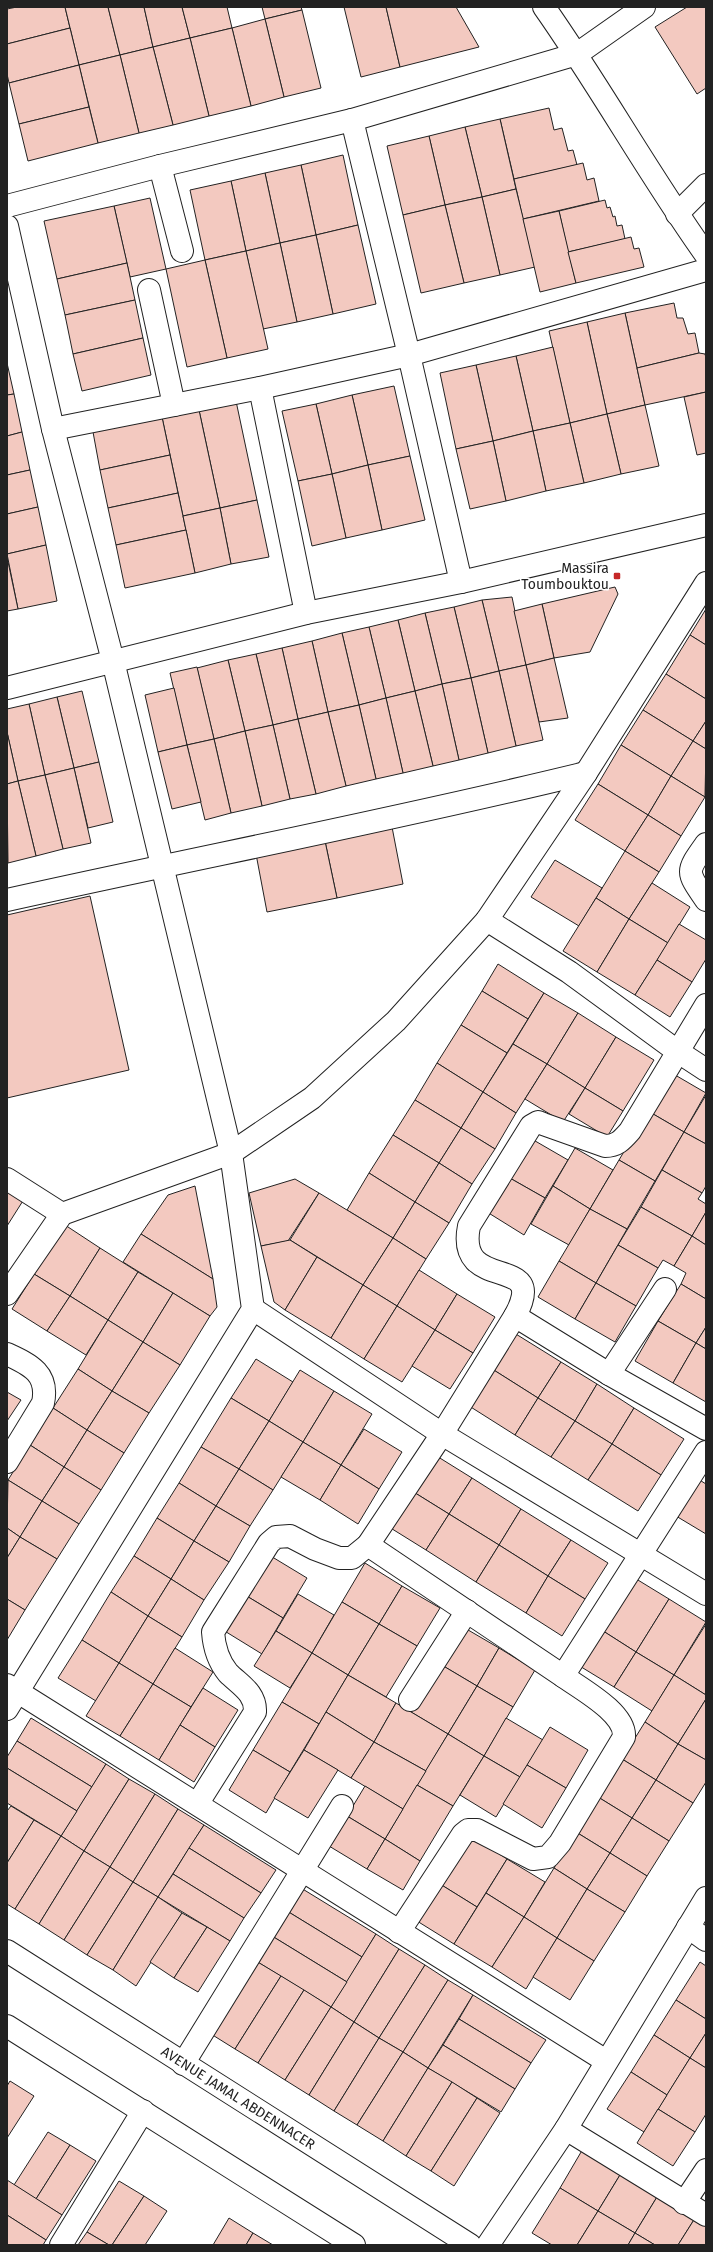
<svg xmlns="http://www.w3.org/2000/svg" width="713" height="2252" viewBox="0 0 713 2252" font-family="'Fira Sans',sans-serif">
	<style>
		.building { fill: #f3c9c0; stroke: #222 }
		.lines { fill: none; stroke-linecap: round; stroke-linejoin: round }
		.minor-casing { stroke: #222; stroke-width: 24 }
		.minor { stroke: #fff; stroke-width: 22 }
		.poi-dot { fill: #c62828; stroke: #fff; stroke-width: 1.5 }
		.labels { text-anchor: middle; stroke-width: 3; stroke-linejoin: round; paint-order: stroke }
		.poi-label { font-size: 14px; fill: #222; stroke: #fff; text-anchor: end }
		.street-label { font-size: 14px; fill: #222; stroke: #fff }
	</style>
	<rect width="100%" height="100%" fill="#fff"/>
	<g class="building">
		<polygon points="17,7 65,7 70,28 7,44 7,9"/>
		<polygon points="65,7 108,7 120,55 79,65"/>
		<polygon points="108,7 144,7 153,47 120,55"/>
		<polygon points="144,7 182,7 190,38 153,47"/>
		<polygon points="182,7 227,7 232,28 190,38"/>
		<polygon points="262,7 301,7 302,10 265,19"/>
		<polygon points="344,7 386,7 400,67 361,77"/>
		<polygon points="386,7 456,7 479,47 400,67"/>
		<polygon points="687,7 706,7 706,88 697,94 655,27"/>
		<polygon points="302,10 321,88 284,97 265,19"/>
		<polygon points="265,19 284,97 251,106 232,28"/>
		<polygon points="70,28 79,65 9,83 7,74 7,44"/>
		<polygon points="232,28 251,106 209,116 190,38"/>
		<polygon points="190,38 209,116 173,125 153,47"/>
		<polygon points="153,47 173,125 139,133 120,55"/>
		<polygon points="120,55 139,133 98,143 79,65"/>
		<polygon points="79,65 89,107 19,124 9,83"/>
		<polygon points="89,107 98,143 28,161 19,124"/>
		<polygon points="549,108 554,130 562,128 568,151 573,150 577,165 514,179 500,119"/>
		<polygon points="500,119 516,189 482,197 465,127"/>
		<polygon points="465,127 482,197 445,205 429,136"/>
		<polygon points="429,136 445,205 403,215 387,146"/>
		<polygon points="343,155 358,225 316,235 301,165"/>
		<polygon points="583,163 587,180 594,178 599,201 523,219 514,179"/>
		<polygon points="301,165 316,235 280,243 265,173"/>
		<polygon points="265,173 280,243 246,251 231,181"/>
		<polygon points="231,181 246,251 205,260 190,190"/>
		<polygon points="516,189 535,267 500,275 482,197"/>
		<polygon points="482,197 500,275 464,283 445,205"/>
		<polygon points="150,198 166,269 130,277 114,206"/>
		<polygon points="605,200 607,208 610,207 613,217 615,216 617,226 622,225 625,239 568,252 559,211"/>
		<polygon points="445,205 464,283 421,293 403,215"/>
		<polygon points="114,206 127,263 57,279 44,221"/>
		<polygon points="559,211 576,283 540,292 523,219"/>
		<polygon points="358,225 376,304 333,314 316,235"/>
		<polygon points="316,235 333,314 297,322 280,243"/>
		<polygon points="631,237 634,249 639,248 644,267 576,283 568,252"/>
		<polygon points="280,243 297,322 263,329 246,251"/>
		<polygon points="246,251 268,349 227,358 205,260"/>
		<polygon points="205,260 227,358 187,367 166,269"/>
		<polygon points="127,263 135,300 65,315 57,279"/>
		<polygon points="135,300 143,338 73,354 65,315"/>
		<polygon points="674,303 677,318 683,318 688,334 695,333 699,353 637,368 625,313"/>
		<polygon points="625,313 645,405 607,414 587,322"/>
		<polygon points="587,322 607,414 570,423 549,331"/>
		<polygon points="143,338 151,375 82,391 73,354"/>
		<polygon points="553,347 570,423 533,431 516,356"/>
		<polygon points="699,353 705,354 706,358 706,392 645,405 637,368"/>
		<polygon points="516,356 533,431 493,441 476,365"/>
		<polygon points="7,363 14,394 7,395"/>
		<polygon points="476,365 493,441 456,449 440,373"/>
		<polygon points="394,386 410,456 368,465 352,395"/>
		<polygon points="706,392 706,453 697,455 684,397"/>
		<polygon points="14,394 22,432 7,436 7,395"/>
		<polygon points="352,395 368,465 332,474 316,404"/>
		<polygon points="236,401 257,500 220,508 199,410"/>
		<polygon points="316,404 332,474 298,481 282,411"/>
		<polygon points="645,405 659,466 621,474 607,414"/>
		<polygon points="199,410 220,508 183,516 162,417"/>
		<polygon points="607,414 621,474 584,483 570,423"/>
		<polygon points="162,417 170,455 100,470 93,432"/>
		<polygon points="570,423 584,483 546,491 533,431"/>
		<polygon points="533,431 546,491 506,501 493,441"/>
		<polygon points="22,432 30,470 7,475 7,436"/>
		<polygon points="493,441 506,501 470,509 456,449"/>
		<polygon points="170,455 178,493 108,508 100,470"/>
		<polygon points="410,456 425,520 382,530 368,465"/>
		<polygon points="368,465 382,530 346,538 332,474"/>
		<polygon points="30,470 38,507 7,514 7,475"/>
		<polygon points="332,474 346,538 312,546 298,481"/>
		<polygon points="178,493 186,530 116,545 108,508"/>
		<polygon points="257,500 269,557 231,564 220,508"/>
		<polygon points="38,507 46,545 7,554 7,514"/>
		<polygon points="220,508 231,564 195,573 183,516"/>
		<polygon points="186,530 195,573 125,588 116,545"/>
		<polygon points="46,545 57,601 18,609 7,554"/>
		<polygon points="7,557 18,609 7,611"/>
		<polygon points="615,587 618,594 590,652 554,658 542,604"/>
		<polygon points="512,597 526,665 499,671 482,600"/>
		<polygon points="482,600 499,671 471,678 454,607"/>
		<polygon points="542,604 554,658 526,665 514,611"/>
		<polygon points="454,607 471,678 442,684 425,613"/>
		<polygon points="706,609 706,645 690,635"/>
		<polygon points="425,613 442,684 415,691 398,620"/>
		<polygon points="398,620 415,691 386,698 369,627"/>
		<polygon points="369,627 386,698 359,705 342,633"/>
		<polygon points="342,633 359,705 328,712 312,641"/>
		<polygon points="690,635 706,645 706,699 666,674"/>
		<polygon points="312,641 328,712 298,719 282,648"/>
		<polygon points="282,648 298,719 273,725 256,654"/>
		<polygon points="256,654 273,725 245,731 228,660"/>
		<polygon points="554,658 568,718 539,722 526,665"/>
		<polygon points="228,660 245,731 214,739 197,668"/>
		<polygon points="526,665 543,740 516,746 499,671"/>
		<polygon points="197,667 214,739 187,745 170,673"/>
		<polygon points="499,671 516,746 488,753 471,678"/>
		<polygon points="666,674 706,699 706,721 693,741 643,710"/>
		<polygon points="471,678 488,753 459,760 442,684"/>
		<polygon points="442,684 459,760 433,766 415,691"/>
		<polygon points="174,688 187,745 158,752 145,695"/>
		<polygon points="82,691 99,762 74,768 57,697"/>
		<polygon points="415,691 433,766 403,773 386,698"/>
		<polygon points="57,697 74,768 45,775 29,704"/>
		<polygon points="386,698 403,773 376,779 359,705"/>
		<polygon points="29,704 45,775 18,781 7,732 7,709"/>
		<polygon points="359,705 376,779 346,786 328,712"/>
		<polygon points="643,710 693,741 671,776 621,745"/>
		<polygon points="328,712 346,786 316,794 298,719"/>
		<polygon points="298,719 316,794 290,799 273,725"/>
		<polygon points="706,721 706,749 693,741"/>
		<polygon points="273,725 290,799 262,806 245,731"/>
		<polygon points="245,731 262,806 231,813 214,739"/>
		<polygon points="7,732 18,781 7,784"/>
		<polygon points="214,739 231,813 205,820 187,745"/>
		<polygon points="693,741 706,749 705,797 671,776"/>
		<polygon points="187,745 201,802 172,809 158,752"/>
		<polygon points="621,745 671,776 648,815 598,784"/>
		<polygon points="99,762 113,822 88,828 74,768"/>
		<polygon points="74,768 91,843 63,849 45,775"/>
		<polygon points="45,775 63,849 36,856 18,781"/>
		<polygon points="671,776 705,797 681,836 648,815"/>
		<polygon points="18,781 36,856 8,863 7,784"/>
		<polygon points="598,784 648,815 625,851 575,820"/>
		<polygon points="648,815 681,836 659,872 625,851"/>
		<polygon points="392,827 403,884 337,898 325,841"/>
		<polygon points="325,841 337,898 267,912 256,854"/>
		<polygon points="625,851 659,872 629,919 596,898"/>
		<polygon points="555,860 602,888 579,926 531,897"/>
		<polygon points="652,883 690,907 668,943 629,919"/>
		<polygon points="90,896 129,1070 7,1098 7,915"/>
		<polygon points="596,898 629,919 597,972 563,951"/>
		<polygon points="629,919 668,943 635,995 597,972"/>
		<polygon points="679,924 706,940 706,959 692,982 657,960"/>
		<polygon points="657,960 692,982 670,1017 635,995"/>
		<polygon points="498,964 544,993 528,1019 482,991"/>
		<polygon points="482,991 528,1019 507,1053 461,1025"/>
		<polygon points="544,993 578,1013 547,1064 513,1044"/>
		<polygon points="578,1013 616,1037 585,1088 547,1064"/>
		<polygon points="461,1025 507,1053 483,1092 437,1063"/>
		<polygon points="616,1037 654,1060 623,1111 585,1088"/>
		<polygon points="513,1044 547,1064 516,1113 483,1092"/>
		<polygon points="437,1063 483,1092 461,1128 415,1100"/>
		<polygon points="547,1064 585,1088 563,1122 525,1099"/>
		<polygon points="670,1072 706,1093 684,1132 648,1111"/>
		<polygon points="585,1088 623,1111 607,1137 569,1114"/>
		<polygon points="483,1092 516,1113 495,1149 461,1128"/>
		<polygon points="706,1095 706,1144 684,1132"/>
		<polygon points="415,1100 461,1128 439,1163 393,1135"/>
		<polygon points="648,1111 684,1132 655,1181 619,1160"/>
		<polygon points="461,1128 495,1149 472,1184 439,1163"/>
		<polygon points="684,1132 706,1144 706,1186 702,1193 662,1170"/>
		<polygon points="393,1135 439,1163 415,1202 369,1173"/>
		<polygon points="530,1138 568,1160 545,1198 508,1177"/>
		<polygon points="575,1148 613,1170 590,1209 553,1186"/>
		<polygon points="619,1160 655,1181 627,1229 590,1209"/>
		<polygon points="439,1163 472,1184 449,1223 415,1202"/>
		<polygon points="662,1170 702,1193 698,1199 706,1204 706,1212 692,1236 641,1207"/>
		<polygon points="369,1173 415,1202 393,1238 347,1210"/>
		<polygon points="508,1177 545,1198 524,1235 487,1212"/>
		<polygon points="295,1179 319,1193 288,1241 261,1246 249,1193"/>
		<polygon points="7,1185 26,1196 7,1226"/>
		<polygon points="195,1186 213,1279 141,1234 168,1195"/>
		<polygon points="553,1186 590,1209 569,1245 531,1224"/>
		<polygon points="319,1193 393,1238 363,1285 290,1240"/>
		<polygon points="415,1202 449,1223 426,1259 393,1238"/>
		<polygon points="641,1207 692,1236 674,1266 663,1260 658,1268 618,1245"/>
		<polygon points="590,1209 627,1229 596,1283 559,1261"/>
		<polygon points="706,1212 706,1245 692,1236"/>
		<polygon points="65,1225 100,1248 70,1296 34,1274"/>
		<polygon points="141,1234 213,1279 217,1307 210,1316 123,1262"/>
		<polygon points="692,1236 706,1245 706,1299 681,1284 686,1273 674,1266"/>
		<polygon points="393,1238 426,1259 397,1306 363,1285"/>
		<polygon points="290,1240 317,1257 285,1310 274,1302 261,1246"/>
		<polygon points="618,1245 658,1268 636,1306 596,1283"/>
		<polygon points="100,1248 138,1272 108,1320 70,1296"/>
		<polygon points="317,1257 363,1285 331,1338 285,1310"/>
		<polygon points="559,1261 596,1283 575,1319 538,1297"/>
		<polygon points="419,1270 457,1294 435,1330 397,1306"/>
		<polygon points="138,1272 173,1293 143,1342 108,1320"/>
		<polygon points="34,1274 70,1296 47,1331 12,1309"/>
		<polygon points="596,1283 636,1306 615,1342 575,1319"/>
		<polygon points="681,1284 706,1299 706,1327 696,1343 658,1321"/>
		<polygon points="363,1285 397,1306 364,1359 331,1338"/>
		<polygon points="173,1293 210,1316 180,1365 143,1342"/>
		<polygon points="457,1294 495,1317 473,1353 435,1330"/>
		<polygon points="70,1296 108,1320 86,1355 47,1331"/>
		<polygon points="397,1306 435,1330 402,1382 364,1359"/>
		<polygon points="108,1320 143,1342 112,1391 78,1369"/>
		<polygon points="658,1321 696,1343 673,1383 635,1361"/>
		<polygon points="706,1327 706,1349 696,1343"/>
		<polygon points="435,1330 473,1353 450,1389 412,1366"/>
		<polygon points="511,1331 561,1362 538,1398 489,1367"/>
		<polygon points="143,1342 180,1365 149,1413 112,1391"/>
		<polygon points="696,1343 706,1349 706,1402 673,1383"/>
		<polygon points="256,1359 293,1382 269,1421 231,1398"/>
		<polygon points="561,1362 597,1384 575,1421 538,1398"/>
		<polygon points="489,1367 538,1398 515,1435 466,1404"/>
		<polygon points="78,1369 112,1391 87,1430 53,1408"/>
		<polygon points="300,1370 334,1391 303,1442 269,1421"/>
		<polygon points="597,1384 634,1408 612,1444 575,1421"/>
		<polygon points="112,1391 149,1413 124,1453 87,1430"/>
		<polygon points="334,1391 372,1414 341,1465 303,1442"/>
		<polygon points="7,1392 21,1400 7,1421"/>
		<polygon points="231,1398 269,1421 239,1469 201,1447"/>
		<polygon points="538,1398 575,1421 551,1457 515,1435"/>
		<polygon points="53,1408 87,1430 64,1467 30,1445"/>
		<polygon points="634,1408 684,1439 661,1475 612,1444"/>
		<polygon points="269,1421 303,1442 273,1490 239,1469"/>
		<polygon points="575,1421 612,1444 588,1480 551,1457"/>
		<polygon points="364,1429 402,1452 379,1489 341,1465"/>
		<polygon points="87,1430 124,1453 101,1490 64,1467"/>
		<polygon points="303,1442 341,1465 320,1500 281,1477"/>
		<polygon points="612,1444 661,1475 638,1511 588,1480"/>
		<polygon points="30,1445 64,1467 42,1501 8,1480"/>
		<polygon points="201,1447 239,1469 216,1506 179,1483"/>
		<polygon points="435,1455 472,1478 449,1514 412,1491"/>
		<polygon points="341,1465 379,1489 358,1524 320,1500"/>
		<polygon points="64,1467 101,1490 79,1524 42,1501"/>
		<polygon points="239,1469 273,1490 250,1526 216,1506"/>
		<polygon points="472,1478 521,1509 499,1545 449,1514"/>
		<polygon points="698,1479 706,1484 706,1534 676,1516"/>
		<polygon points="8,1480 42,1501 20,1537 7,1528"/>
		<polygon points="179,1483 216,1506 194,1541 157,1518"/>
		<polygon points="412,1491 449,1514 426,1550 389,1527"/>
		<polygon points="42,1501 79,1524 57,1559 20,1537"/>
		<polygon points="216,1506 250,1526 229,1562 194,1541"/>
		<polygon points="521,1509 571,1540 548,1576 499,1545"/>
		<polygon points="449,1514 499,1545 476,1582 426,1550"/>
		<polygon points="157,1518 194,1541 171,1579 134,1556"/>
		<polygon points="7,1528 20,1537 7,1558"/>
		<polygon points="20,1537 57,1559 25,1610 7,1599 7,1558"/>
		<polygon points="571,1540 608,1563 585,1599 548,1576"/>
		<polygon points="194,1541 229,1562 204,1600 171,1579"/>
		<polygon points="499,1545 548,1576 526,1613 476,1582"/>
		<polygon points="269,1555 307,1578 283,1618 245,1595"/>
		<polygon points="134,1556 171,1579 148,1616 111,1592"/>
		<polygon points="365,1563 402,1586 379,1624 342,1602"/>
		<polygon points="548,1576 585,1599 562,1636 526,1613"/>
		<polygon points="633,1577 669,1599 636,1652 600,1629"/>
		<polygon points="171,1579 204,1600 182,1637 148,1616"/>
		<polygon points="402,1586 440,1608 417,1646 379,1624"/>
		<polygon points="111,1592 148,1616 119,1663 82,1640"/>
		<polygon points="298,1594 334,1615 312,1653 276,1631"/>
		<polygon points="245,1595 283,1618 262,1654 223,1630"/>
		<polygon points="7,1599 25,1610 7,1640"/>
		<polygon points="669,1599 706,1622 674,1675 636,1652"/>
		<polygon points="342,1602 379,1624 348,1675 312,1653"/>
		<polygon points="148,1616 182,1637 153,1684 119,1663"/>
		<polygon points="379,1624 417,1646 386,1697 348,1675"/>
		<polygon points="706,1624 706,1695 674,1675"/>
		<polygon points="463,1627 499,1648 477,1686 440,1664"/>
		<polygon points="600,1629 636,1652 614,1687 578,1665"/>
		<polygon points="276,1631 312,1653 290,1688 254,1666"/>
		<polygon points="82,1640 119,1663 96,1701 58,1678"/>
		<polygon points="175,1648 213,1672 191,1707 153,1684"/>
		<polygon points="499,1648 535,1670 513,1707 477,1686"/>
		<polygon points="636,1652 674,1675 652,1711 614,1687"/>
		<polygon points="312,1653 348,1675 319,1724 282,1702"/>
		<polygon points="119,1663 153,1684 120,1736 86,1716"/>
		<polygon points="440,1664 477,1686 448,1734 411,1712"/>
		<polygon points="348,1675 396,1703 374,1742 326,1712"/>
		<polygon points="674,1675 706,1695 706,1699 678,1744 645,1722"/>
		<polygon points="153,1684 191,1707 159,1760 120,1736"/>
		<polygon points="477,1686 513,1707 484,1756 448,1734"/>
		<polygon points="203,1688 238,1710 215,1747 180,1725"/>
		<polygon points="706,1699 706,1760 678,1744"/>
		<polygon points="282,1702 319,1724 290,1772 253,1750"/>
		<polygon points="396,1703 448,1734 426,1771 374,1742"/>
		<polygon points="326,1712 374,1742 351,1778 304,1750"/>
		<polygon points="31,1718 106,1764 92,1787 17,1741"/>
		<polygon points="506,1718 543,1740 520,1777 484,1756"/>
		<polygon points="645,1722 678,1744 656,1780 622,1759"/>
		<polygon points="180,1725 215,1747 194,1782 159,1760"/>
		<polygon points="550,1727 588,1750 566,1788 527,1765"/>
		<polygon points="448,1734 484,1756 453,1806 417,1785"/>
		<polygon points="17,1741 92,1787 77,1811 7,1768 7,1757"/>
		<polygon points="374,1742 426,1771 403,1809 351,1778"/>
		<polygon points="678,1744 706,1760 706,1782 693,1803 656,1780"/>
		<polygon points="253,1750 290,1772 266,1813 229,1790"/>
		<polygon points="304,1750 338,1770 308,1818 274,1798"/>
		<polygon points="484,1756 520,1777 496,1817 460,1795"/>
		<polygon points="622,1759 656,1780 632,1818 598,1797"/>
		<polygon points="106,1764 129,1779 84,1851 61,1836"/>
		<polygon points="527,1765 566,1788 542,1828 503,1804"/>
		<polygon points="7,1768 77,1811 61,1836 7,1803"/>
		<polygon points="129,1779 155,1794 110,1867 84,1851"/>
		<polygon points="656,1780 693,1803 669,1841 632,1818"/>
		<polygon points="417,1785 453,1806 420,1861 385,1839"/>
		<polygon points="365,1786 403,1809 385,1839 347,1816"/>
		<polygon points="155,1794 178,1809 133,1882 110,1867"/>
		<polygon points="598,1797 632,1818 610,1853 576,1832"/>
		<polygon points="11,1806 34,1820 7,1863 7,1811"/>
		<polygon points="178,1809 204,1825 158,1897 133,1882"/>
		<polygon points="347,1816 385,1839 367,1869 329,1846"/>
		<polygon points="632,1818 669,1841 647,1876 610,1853"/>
		<polygon points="34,1820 61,1836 15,1909 7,1904 7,1863"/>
		<polygon points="204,1825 276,1870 261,1893 189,1848"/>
		<polygon points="576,1832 610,1853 587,1889 554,1868"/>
		<polygon points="470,1835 507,1859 477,1907 440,1884"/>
		<polygon points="61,1836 84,1851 39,1924 15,1909"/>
		<polygon points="385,1839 420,1861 403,1890 367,1869"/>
		<polygon points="189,1848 261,1893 244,1918 173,1874"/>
		<polygon points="84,1851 110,1867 64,1940 39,1924"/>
		<polygon points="610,1853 647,1876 625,1912 587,1889"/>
		<polygon points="507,1859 545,1882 524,1917 486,1893"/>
		<polygon points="110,1867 133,1882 87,1955 64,1940"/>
		<polygon points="554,1868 587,1889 557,1938 524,1917"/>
		<polygon points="173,1874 244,1918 230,1941 158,1897"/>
		<polygon points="133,1882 158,1897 113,1970 87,1955"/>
		<polygon points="440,1884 477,1907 454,1944 417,1921"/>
		<polygon points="301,1888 376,1934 362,1957 287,1911"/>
		<polygon points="587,1889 625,1912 594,1961 557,1938"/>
		<polygon points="486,1893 524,1917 492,1967 454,1944"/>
		<polygon points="158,1897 182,1913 136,1986 113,1970"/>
		<polygon points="287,1911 362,1957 347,1982 272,1936"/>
		<polygon points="182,1913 207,1927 174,1978 150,1962"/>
		<polygon points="524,1917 557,1938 526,1989 492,1967"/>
		<polygon points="207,1927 230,1941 198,1992 174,1978"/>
		<polygon points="376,1934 399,1949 354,2022 331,2007"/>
		<polygon points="272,1936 347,1982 331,2007 256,1961"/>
		<polygon points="557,1938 594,1961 570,2000 533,1977"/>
		<polygon points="399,1949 425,1965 379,2038 354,2022"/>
		<polygon points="256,1961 281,1976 235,2049 211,2034"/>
		<polygon points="700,1962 706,1966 706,2019 676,2000"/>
		<polygon points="425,1965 448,1980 403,2052 379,2038"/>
		<polygon points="281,1976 304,1990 258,2063 235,2049"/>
		<polygon points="448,1980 473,1995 428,2068 403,2052"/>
		<polygon points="304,1990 331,2007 285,2080 258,2063"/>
		<polygon points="473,1995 546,2040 531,2063 459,2019"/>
		<polygon points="676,2000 706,2019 706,2033 690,2058 654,2035"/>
		<polygon points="331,2007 354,2022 309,2095 285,2080"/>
		<polygon points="459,2019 531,2063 515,2089 443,2045"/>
		<polygon points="354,2022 379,2038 334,2111 309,2095"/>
		<polygon points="706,2033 706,2068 690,2058"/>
		<polygon points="654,2035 690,2058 667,2095 631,2072"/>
		<polygon points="379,2038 403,2052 357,2125 334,2111"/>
		<polygon points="443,2045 515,2089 501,2112 428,2068"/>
		<polygon points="403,2052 428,2068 383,2141 357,2125"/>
		<polygon points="690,2058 706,2068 706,2114 695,2132 658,2109"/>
		<polygon points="428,2068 452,2082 406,2156 383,2141"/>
		<polygon points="631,2072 667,2095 644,2132 607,2109"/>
		<polygon points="10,2081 34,2096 7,2138 7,2086"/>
		<polygon points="452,2082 477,2098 431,2171 406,2156"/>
		<polygon points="477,2098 500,2113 454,2186 431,2171"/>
		<polygon points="658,2109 695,2132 673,2166 637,2143"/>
		<polygon points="48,2132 70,2145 36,2199 14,2185"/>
		<polygon points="70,2145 96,2161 62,2215 36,2199"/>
		<polygon points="584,2147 623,2170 598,2211 560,2188"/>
		<polygon points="623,2170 660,2192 635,2233 598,2211"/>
		<polygon points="7,2180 62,2215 46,2240 7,2215"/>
		<polygon points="119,2181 144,2196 112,2245 109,2245 87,2232"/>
		<polygon points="560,2188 598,2211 577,2245 552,2245 532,2233"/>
		<polygon points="660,2192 697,2215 678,2245 655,2245 635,2233"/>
		<polygon points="144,2196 167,2211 145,2245 112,2245"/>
		<polygon points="598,2211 635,2233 628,2245 577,2245"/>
		<polygon points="7,2215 46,2240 43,2245 7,2245"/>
		<polygon points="697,2215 706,2221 706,2245 678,2245"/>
		<polygon points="229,2218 253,2233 246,2245 213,2245"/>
		<polygon points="87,2232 109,2245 78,2245"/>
		<polygon points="253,2233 273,2245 246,2245"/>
		<polygon points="635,2233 655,2245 628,2245"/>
	</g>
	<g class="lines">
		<defs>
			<g id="minor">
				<path d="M544,7C601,88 649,175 706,255"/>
				<polyline points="352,120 409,355 461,582"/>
				<polyline points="160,166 182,251"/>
				<polyline points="7,206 160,166 352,120 577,54 644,7"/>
				<polyline points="677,214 706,185"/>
				<polyline points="7,226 53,429 113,661 231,1153 253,1309 7,1709"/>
				<polyline points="149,290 174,405"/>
				<polyline points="260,388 306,613"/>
				<polyline points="53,429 260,388 409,355 706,270"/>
				<polyline points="7,688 306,613 461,582 706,525"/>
				<path d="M706,844C686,872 686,871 706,900"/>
				<path d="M7,900C200,857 394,820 586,773"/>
				<polyline points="487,920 569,972 677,1051 706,1070"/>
				<polyline points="7,1179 62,1214"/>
				<polyline points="7,1294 62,1214 231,1153 312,1098 396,1021 487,920 586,773 706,583"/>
				<polyline points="253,1309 442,1434 706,1594"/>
				<path d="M515,1316C551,1251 455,1296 469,1226L531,1126L538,1122L543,1124L605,1146C617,1146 622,1140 630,1131L706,1005"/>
				<path d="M7,1354C31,1365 49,1374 43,1403L7,1462"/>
				<polyline points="609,1374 665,1289"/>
				<polyline points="368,1545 442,1434 515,1316 609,1374 706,1429"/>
				<polyline points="7,1685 606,2061"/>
				<polyline points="410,1700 467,1611"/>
				<path d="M198,1803L255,1712C256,1693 240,1685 228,1673C219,1662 214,1646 213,1632L269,1543L276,1537L290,1536L315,1549L339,1558H352L368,1545L563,1676"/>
				<polyline points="688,1927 706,1940"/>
				<path d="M399,1932L463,1834L468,1830H477L533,1859L548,1857L560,1843L624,1737C626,1713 581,1689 563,1676L706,1452"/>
				<path id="s1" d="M7,1951L470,2245"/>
				<polyline points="7,2026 354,2245"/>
				<polyline points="183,2064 342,1806"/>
				<polyline points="566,2129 706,2215"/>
				<polyline points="684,2203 706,2170"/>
				<polyline points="61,2245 143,2111"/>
				<polyline points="488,2245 566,2129 706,1898"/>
			</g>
		</defs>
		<use href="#minor" class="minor-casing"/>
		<use href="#minor" class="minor"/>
	</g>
	<rect class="poi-dot" x="613" y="572" width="8" height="8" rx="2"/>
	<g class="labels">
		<g class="poi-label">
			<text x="609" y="573">Massira<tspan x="609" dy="16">Toumbouktou</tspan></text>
		</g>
		<g class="street-label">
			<text dy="5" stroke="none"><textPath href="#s1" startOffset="274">AVENUE JAMAL ABDENNACER</textPath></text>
		</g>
	</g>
	<rect width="713" height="2252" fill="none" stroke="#222222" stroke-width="16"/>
</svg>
